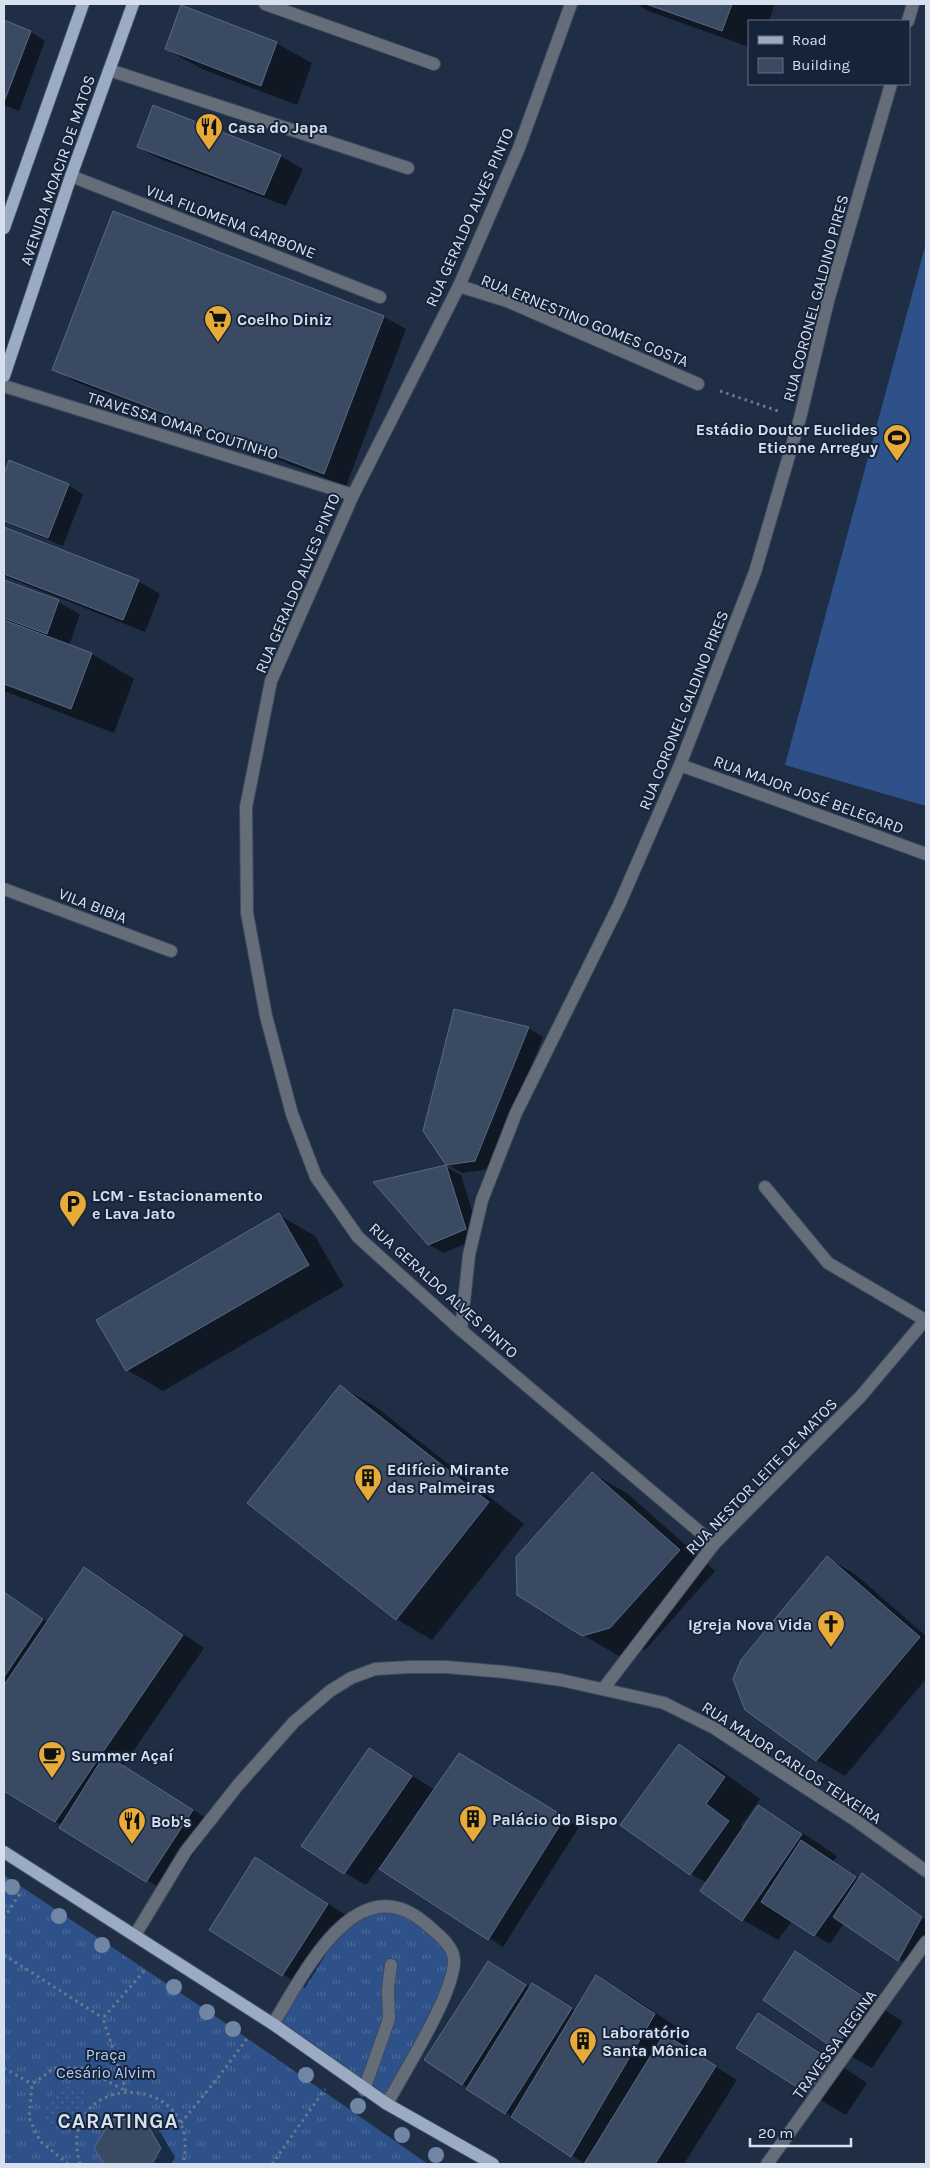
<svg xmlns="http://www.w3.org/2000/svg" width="930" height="2168" viewBox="0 0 930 2168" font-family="Karla,sans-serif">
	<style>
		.grass { fill: url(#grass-tufts) }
		.garden { fill: url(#garden-dots) }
		.pitch { fill: #2d5188 }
		.shadow { fill: #0007 }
		.building { fill: #3a4a62; stroke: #586983 }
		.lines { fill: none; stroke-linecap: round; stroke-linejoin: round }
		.minor-casing { stroke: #3c4a60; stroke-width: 14 }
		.major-casing { stroke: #3c4a60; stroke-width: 14 }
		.path { stroke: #6b788c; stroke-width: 3; stroke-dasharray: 2.5 4; stroke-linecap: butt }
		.minor { stroke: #656d79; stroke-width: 12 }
		.major { stroke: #9babc4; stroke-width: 12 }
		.tree { fill: #7185a4 }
		.labels { text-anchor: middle; stroke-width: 4; stroke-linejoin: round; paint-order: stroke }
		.poi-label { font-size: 16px; font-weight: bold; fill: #d6e0ef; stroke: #16243a; text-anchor: start }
		.street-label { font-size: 16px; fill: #d6e0ef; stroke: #16243a }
		.park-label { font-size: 16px; fill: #b4cdf2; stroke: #16243a }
		.district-label { font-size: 21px; font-weight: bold; letter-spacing: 1px; fill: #d6e0ef; stroke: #16243a }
	</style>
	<defs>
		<pattern id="grass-tufts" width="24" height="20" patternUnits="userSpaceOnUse" patternTransform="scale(1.25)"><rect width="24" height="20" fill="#2d5188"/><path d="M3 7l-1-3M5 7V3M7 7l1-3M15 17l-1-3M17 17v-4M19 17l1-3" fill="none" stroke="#4b6a99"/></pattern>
		<pattern id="garden-dots" width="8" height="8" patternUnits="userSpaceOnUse" patternTransform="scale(1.25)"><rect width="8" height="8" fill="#2d5188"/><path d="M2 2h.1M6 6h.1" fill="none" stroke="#4b6a99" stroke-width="1.8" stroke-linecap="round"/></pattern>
	</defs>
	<rect width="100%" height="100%" fill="#1f2e45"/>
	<g class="grass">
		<polygon points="4,1875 218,2018 428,2164 4,2164"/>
		<polygon points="372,1910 413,1916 458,1954 387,2104 273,2024 343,1926"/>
	</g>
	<path class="garden" d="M71,2086L90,2092L62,2137L45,2120C46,2096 48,2094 71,2086Z"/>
	<polygon class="pitch" points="926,243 926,806 785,765"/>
	<g class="shadow">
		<polygon points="636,4 775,4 769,21 749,21 749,47 648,11"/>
		<polygon points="4,22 31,32 45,41 19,111 4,105"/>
		<polygon points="276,43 312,63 297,105 202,69 166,49"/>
		<polygon points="154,106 281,156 303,169 286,206 160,159 138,147"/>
		<polygon points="114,213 384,317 406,329 346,486 76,382 54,369"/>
		<polygon points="10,462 68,485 83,494 63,546 4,522 4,477"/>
		<polygon points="4,528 138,581 160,594 145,632 4,576"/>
		<polygon points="4,581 58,602 80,614 69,646 92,654 134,679 114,733 4,691"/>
		<polygon points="454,1010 528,1028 543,1037 490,1169 462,1173 447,1164"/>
		<polygon points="446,1167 461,1175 480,1237 444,1253 428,1244"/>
		<polygon points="279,1215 315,1236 344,1286 163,1391 127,1370 98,1321"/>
		<polygon points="340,1386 376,1407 524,1524 432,1640 396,1619"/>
		<polygon points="592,1473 628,1494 715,1571 646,1649 619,1656 583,1635"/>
		<polygon points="827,1558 855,1574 926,1636 926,1679 845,1776 817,1760 746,1710"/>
		<polygon points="84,1569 106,1581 204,1648 123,1766 214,1823 168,1893 4,1789 4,1592 48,1622"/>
		<polygon points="679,1745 715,1766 760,1799 741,1826 744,1828 758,1806 794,1827 837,1856 833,1862 859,1879 862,1875 877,1884 926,1920 926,1945 914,1969 844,1923 830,1944 792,1921 778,1940 743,1920 707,1883 691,1874"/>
		<polygon points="370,1749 435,1790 459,1755 579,1827 503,1947 379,1867 366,1885 345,1873"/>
		<polygon points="277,1871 349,1917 305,1988 210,1930"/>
		<polygon points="795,1953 831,1974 903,2022 872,2068 836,2048"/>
		<polygon points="489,1962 530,1988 554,1997 576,2011 596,1977 632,1997 690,2036 684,2047 737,2080 684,2164 585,2164 462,2084"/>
		<polygon points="759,2015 794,2035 867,2083 846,2115 810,2094"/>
		<polygon points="144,2121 159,2130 175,2157 171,2164 105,2164 96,2148"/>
	</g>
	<g class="building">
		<polygon points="646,4 732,4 722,31"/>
		<polygon points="181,5 277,42 261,86 165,49"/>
		<polygon points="4,20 31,31 4,102"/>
		<polygon points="153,105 281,155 264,195 137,147"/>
		<polygon points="113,211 384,316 324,474 52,370"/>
		<polygon points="9,460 69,484 48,538 4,521 4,474"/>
		<polygon points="4,527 139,580 123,620 4,574"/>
		<polygon points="4,580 59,600 47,634 4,618"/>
		<polygon points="4,620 92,653 71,709 4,684"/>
		<polygon points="454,1009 529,1027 475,1161 446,1165 423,1131"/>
		<polygon points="446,1165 466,1229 428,1245 373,1182"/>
		<polygon points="279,1213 309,1265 126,1371 96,1320"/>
		<polygon points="340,1385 489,1502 396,1620 247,1503"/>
		<polygon points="592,1472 680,1550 610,1628 582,1636 517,1595 516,1557"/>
		<polygon points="827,1556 920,1637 816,1761 745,1710 733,1679 741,1660"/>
		<polygon points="84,1567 183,1635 55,1822 4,1791 4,1685"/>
		<polygon points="4,1592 43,1619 4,1677"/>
		<polygon points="679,1744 725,1777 706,1804 729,1821 690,1875 620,1825"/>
		<polygon points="369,1748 412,1776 344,1874 301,1846"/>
		<polygon points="459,1753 565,1817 488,1940 379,1869"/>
		<polygon points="105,1754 193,1810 146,1882 59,1828"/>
		<polygon points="758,1805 802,1834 742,1921 700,1891"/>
		<polygon points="801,1840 856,1877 814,1936 761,1902"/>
		<polygon points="255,1857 328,1904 282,1976 209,1930"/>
		<polygon points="862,1873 922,1917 898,1961 833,1917"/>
		<polygon points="795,1951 868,2000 835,2049 763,2000"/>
		<polygon points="488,1961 526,1985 462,2085 424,2060"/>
		<polygon points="596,1975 655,2014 571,2157 511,2117"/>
		<polygon points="532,1983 572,2008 505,2114 466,2089"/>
		<polygon points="758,2013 832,2061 809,2095 736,2048"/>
		<polygon points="664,2034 716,2066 655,2164 584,2164"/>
		<polygon points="144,2119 161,2148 152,2164 104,2164 94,2148 111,2120"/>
	</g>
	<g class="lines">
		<defs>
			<g id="minor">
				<polyline points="265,4 434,64"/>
				<polyline points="571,4 519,148 459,286 353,495 271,681 246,807 247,913 266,1016 292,1114 316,1177 358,1237 461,1330 714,1544"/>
				<polyline points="908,21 913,4"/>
				<polyline points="109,70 408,168"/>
				<polyline points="71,176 380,297"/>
				<polyline points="459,286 507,301 698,384"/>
				<polyline points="4,386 353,495"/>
				<polyline points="680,765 926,854"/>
				<polyline points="4,889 171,951"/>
				<polyline points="765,1187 828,1263 925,1320"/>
				<polyline points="461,1330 469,1255 482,1200 516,1113 619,905 680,765 755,572 800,418 828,301 891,84"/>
				<polyline points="604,1688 714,1544 861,1396 926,1319"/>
				<polyline points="135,1935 186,1851 238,1785 294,1722 330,1691 351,1678 375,1669 410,1667 446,1667 505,1672 561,1680 664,1703 714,1728 855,1820 926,1871"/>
				<path d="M273,2024C302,1978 355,1864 425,1923C436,1933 454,1945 454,1961C454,1994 404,2072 387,2104"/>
				<polyline points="364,2090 389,2019 388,1989 391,1965"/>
				<polyline points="767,2164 926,1942"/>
			</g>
			<g id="major">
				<polyline points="4,228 83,4"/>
				<polyline points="4,376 71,176 133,4"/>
				<polyline points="4,1852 273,2024 387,2104 493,2164"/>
			</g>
		</defs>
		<use href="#minor" class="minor-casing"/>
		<use href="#major" class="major-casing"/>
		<g class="path">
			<polyline points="720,391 778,411"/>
			<polyline points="4,1918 21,1892"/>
			<polyline points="4,1955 103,2018"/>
			<polyline points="4,2068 32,2084"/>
			<polyline points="126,2091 103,2018 146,1969"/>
			<polyline points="181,2123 217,2079 249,2036"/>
			<polyline points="68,2164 40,2141 29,2118 32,2084 55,2068 83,2068 126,2091"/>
			<path d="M80,2164C53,2069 205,2068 183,2164"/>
			<polyline points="272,2164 325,2089"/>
		</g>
		<use href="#minor" class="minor"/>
		<use href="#major" class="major"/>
	</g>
	<g class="tree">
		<circle cx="12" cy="1887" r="8"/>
		<circle cx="59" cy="1916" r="8"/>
		<circle cx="102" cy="1945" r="8"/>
		<circle cx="174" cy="1987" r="8"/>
		<circle cx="207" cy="2012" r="8"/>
		<circle cx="233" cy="2029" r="8"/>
		<circle cx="306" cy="2075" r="8"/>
		<circle cx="358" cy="2106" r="8"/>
		<circle cx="402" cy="2135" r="8"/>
		<circle cx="436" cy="2155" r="8"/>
	</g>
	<defs>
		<symbol id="restaurant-pin" viewBox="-11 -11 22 30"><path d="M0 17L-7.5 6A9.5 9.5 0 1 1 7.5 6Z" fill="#e9ab38" stroke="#16243a"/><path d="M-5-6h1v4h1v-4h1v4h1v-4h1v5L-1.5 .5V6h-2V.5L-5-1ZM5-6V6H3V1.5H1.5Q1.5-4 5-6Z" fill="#111"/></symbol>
		<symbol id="supermarket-pin" viewBox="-11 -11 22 30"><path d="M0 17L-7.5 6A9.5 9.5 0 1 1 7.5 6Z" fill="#e9ab38" stroke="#16243a"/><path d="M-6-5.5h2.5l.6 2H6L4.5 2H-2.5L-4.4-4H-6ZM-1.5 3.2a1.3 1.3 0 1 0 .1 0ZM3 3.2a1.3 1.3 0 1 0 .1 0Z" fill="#111"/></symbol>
		<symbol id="stadium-pin" viewBox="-11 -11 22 30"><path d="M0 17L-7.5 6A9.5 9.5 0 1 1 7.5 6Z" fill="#e9ab38" stroke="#16243a"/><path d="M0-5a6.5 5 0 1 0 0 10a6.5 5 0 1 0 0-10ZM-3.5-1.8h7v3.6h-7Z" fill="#111"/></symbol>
		<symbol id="parking-pin" viewBox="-11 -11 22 30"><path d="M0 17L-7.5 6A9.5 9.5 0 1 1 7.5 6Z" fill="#e9ab38" stroke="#16243a"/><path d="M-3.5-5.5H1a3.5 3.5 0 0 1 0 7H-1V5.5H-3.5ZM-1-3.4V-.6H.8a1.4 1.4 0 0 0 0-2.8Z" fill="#111"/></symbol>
		<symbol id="building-pin" viewBox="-11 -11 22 30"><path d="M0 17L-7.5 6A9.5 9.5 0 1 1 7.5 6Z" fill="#e9ab38" stroke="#16243a"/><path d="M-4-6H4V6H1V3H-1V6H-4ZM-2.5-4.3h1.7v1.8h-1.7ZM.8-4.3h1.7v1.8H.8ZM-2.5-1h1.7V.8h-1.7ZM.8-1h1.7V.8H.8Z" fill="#111"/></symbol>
		<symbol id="church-pin" viewBox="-11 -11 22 30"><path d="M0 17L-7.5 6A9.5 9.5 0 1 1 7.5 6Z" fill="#e9ab38" stroke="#16243a"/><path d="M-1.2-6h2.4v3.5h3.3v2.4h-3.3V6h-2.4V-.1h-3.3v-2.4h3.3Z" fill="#111"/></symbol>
		<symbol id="cafe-pin" viewBox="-11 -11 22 30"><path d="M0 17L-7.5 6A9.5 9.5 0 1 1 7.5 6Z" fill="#e9ab38" stroke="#16243a"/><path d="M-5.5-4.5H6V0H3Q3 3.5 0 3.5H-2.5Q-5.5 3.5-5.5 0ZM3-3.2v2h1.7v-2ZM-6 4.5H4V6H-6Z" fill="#111"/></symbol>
	</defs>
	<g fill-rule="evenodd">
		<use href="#restaurant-pin" x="193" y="111" width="32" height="43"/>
		<use href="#supermarket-pin" x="202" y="303" width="32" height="43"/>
		<use href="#stadium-pin" x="881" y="422" width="32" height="43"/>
		<use href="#parking-pin" x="57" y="1188" width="32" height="43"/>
		<use href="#building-pin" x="352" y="1462" width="32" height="43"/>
		<use href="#church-pin" x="815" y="1608" width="32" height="43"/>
		<use href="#cafe-pin" x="36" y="1739" width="32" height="43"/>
		<use href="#building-pin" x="457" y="1803" width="32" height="43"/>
		<use href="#restaurant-pin" x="116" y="1805" width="32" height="43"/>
		<use href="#building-pin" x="567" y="2025" width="32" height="43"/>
	</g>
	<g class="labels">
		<g class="poi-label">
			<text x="228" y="133">Casa do Japa</text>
			<text x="237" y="325">Coelho Diniz</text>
			<text x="878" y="435" text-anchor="end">Estádio Doutor Euclides<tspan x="878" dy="18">Etienne Arreguy</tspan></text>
			<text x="92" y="1201">LCM - Estacionamento<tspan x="92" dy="18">e Lava Jato</tspan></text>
			<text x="387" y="1475">Edifício Mirante<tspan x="387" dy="18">das Palmeiras</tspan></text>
			<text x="812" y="1630" text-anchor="end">Igreja Nova Vida</text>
			<text x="71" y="1761">Summer Açaí</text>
			<text x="492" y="1825">Palácio do Bispo</text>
			<text x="151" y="1827">Bob's</text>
			<text x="602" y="2038">Laboratório<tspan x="602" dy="18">Santa Mônica</tspan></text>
		</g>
		<g class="street-label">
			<text transform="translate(57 170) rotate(-71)" y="6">AVENIDA MOACIR DE MATOS</text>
			<text transform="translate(469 217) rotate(-66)" y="6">RUA GERALDO ALVES PINTO</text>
			<text transform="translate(231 221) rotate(21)" y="6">VILA FILOMENA GARBONE</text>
			<text transform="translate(815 298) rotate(-75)" y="6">RUA CORONEL GALDINO PIRES</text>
			<text transform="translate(585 320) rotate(22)" y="6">RUA ERNESTINO GOMES COSTA</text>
			<text transform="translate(183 425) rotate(17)" y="6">TRAVESSA OMAR COUTINHO</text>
			<text transform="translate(297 583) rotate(-67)" y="6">RUA GERALDO ALVES PINTO</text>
			<text transform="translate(683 710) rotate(-68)" y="6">RUA CORONEL GALDINO PIRES</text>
			<text transform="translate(809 794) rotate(20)" y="6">RUA MAJOR JOSÉ BELEGARD</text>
			<text transform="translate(93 905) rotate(21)" y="6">VILA BIBIA</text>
			<text transform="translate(444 1290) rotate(42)" y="6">RUA GERALDO ALVES PINTO</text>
			<text transform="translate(761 1476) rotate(-46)" y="6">RUA NESTOR LEITE DE MATOS</text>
			<text transform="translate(792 1762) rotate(33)" y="6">RUA MAJOR CARLOS TEIXEIRA</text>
			<text transform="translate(834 2044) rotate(-54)" y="6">TRAVESSA REGINA</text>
		</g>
		<g class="park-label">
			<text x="106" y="2060">Praça<tspan x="106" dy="18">Cesário Alvim</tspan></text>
		</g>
		<g class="district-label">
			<text x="118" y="2128">CARATINGA</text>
		</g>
	</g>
	<rect width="930" height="2168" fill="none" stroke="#d6e0ef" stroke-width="10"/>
	<rect x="748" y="20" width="162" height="65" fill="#16243a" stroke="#636f82"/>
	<rect x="758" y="36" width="25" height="8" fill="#9babc4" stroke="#636f82"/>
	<text x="792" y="45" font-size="15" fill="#d6e0ef">Road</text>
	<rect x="758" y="58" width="25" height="15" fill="#3a4a62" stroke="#636f82"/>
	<text x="792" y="70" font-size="15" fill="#d6e0ef">Building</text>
	<path d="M750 2138v8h101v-8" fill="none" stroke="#d6e0ef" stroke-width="2.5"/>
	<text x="758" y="2138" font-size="15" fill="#d6e0ef" stroke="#16243a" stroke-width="4" paint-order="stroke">20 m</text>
</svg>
